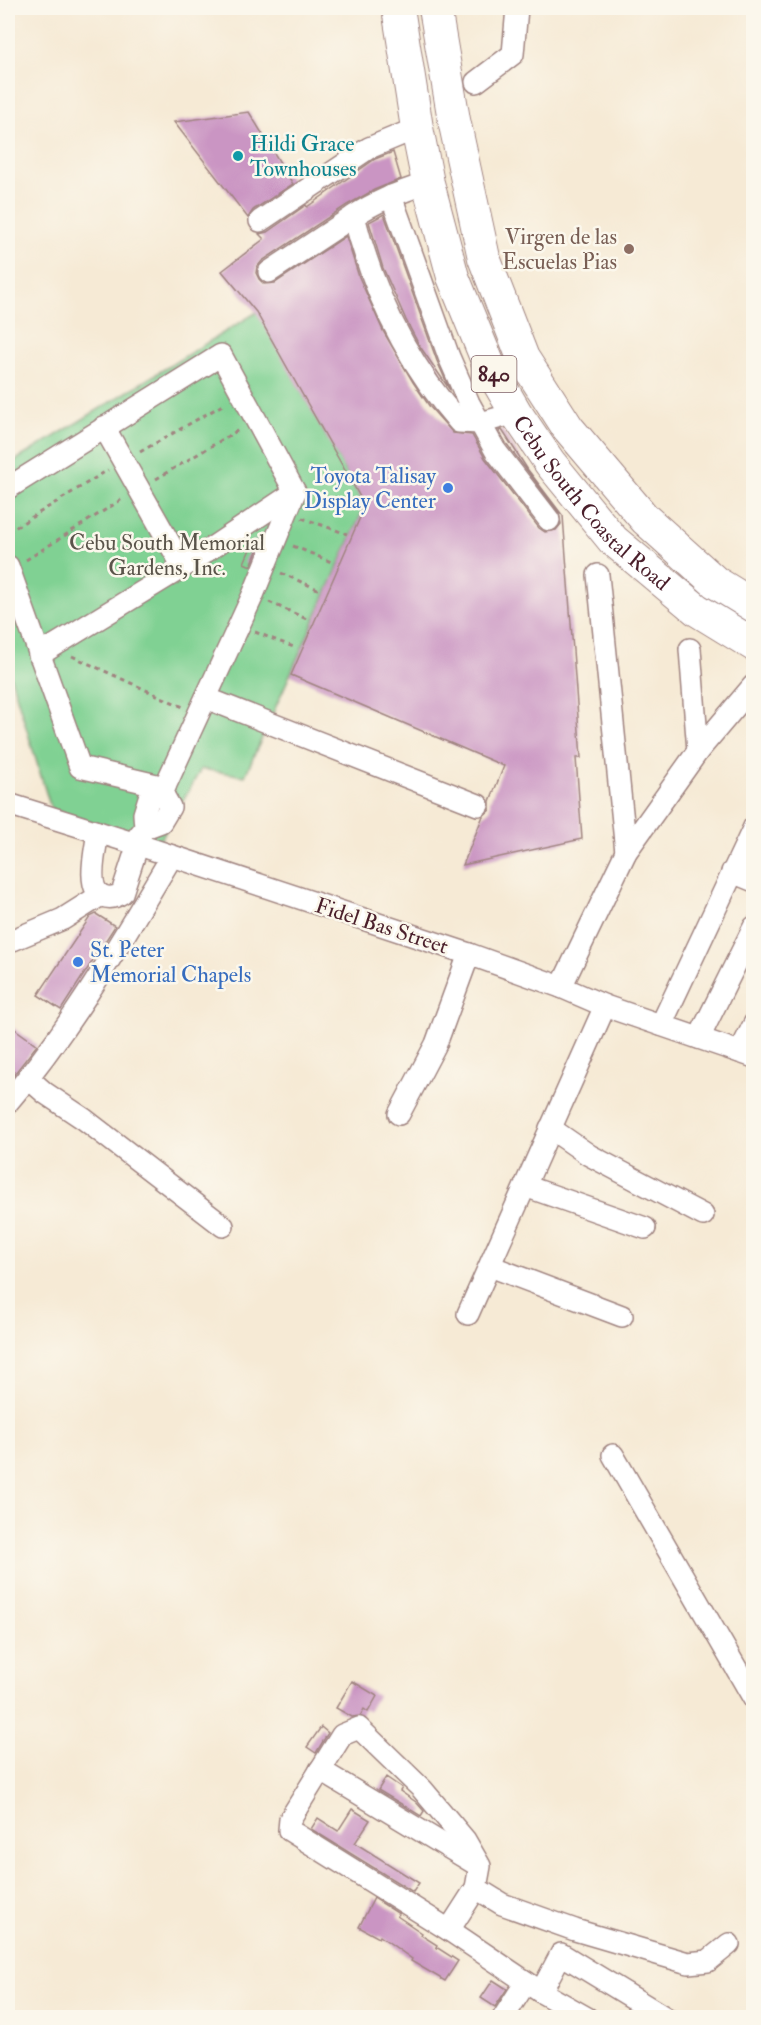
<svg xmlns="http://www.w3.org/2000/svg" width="761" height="2025" viewBox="0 0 761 2025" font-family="'IM FELL Double Pica',serif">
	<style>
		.green { fill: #80d193; stroke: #65785f; stroke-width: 1.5 }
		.building { fill: #ca95c3 }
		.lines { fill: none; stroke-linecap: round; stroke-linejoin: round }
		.minor-casing { stroke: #a08480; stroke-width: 24 }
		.highway-casing { stroke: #a08480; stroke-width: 34 }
		.path { stroke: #a08480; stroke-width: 3; stroke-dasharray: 4.5 4.5; stroke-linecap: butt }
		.minor { stroke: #fff; stroke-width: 21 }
		.highway { stroke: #fff; stroke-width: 32 }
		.culture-dot { fill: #0f9aa8; stroke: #fbf7ec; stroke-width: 2 }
		.education-dot { fill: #8d6e63; stroke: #fbf7ec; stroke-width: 2 }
		.shop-dot { fill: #3f7fe0; stroke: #fbf7ec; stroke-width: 2 }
		.labels { text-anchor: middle; stroke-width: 5; stroke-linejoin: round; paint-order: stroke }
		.shield { fill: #fbf7ec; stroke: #7f6065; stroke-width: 1.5 }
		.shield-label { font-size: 21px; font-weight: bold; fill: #4a1f2b }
		.culture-label { font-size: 22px; fill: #0d838f; stroke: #fbf7ec; text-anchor: start }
		.education-label { font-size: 22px; fill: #785e54; stroke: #fbf7ec; text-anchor: end }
		.shop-label { font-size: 22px; fill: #366cbe; stroke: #fbf7ec; text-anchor: end }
		.street-label { font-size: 22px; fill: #4a1f2b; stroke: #fbf7ec }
		.park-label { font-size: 22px; fill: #5a544a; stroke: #fbf7ec }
	</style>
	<rect width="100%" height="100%" fill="#fbf7ec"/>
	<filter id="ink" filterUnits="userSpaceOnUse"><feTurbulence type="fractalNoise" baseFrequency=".0167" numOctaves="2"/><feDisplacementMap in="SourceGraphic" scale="12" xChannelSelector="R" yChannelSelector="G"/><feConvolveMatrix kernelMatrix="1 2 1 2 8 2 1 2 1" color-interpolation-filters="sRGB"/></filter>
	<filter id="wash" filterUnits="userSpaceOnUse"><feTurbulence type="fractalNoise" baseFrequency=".008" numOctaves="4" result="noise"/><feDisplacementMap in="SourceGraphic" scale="24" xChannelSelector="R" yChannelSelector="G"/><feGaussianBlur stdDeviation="1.35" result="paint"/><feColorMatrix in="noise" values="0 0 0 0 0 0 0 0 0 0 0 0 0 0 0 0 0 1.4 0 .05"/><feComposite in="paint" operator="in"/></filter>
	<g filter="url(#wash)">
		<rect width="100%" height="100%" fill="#f6ead5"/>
		<polygon class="green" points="257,312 365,506 245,776 201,769 158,844 51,809 8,668 8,465"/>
		<g id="blocks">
			<g class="building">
				<polygon points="249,112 293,184 253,210 248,218 174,122"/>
				<polygon points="393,152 401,179 374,190 347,205 262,261 257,267 256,273 259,279 264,284 275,283 346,236 359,277 383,331 413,382 430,407 453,433 472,435 485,458 539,528 545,532 556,530 561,524 559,513 506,443 499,431 502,430 528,470 563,516 581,758 576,758 582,839 463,865 483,816 490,810 490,801 504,766 291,675 365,506 256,312 222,271 264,239 259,234 267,232 306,205 307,207 375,159"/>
				<polygon points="384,214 437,361 450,390 419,345 406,320 383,268 369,222"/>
				<polygon points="254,540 260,543 251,566 244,563"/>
				<polygon points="96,914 115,926 61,1010 38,995 90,917"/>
				<polygon points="8,1024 37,1045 8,1082"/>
				<polygon points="352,1681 377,1696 368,1712 364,1709 360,1716 352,1717 336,1708"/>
				<polygon points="321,1727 328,1733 316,1753 307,1747"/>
				<polygon points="386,1777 402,1788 400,1791 416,1802 424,1811 421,1816 378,1790"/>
				<polygon points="352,1809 370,1820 355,1843 419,1883 413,1892 311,1829 318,1818 338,1831"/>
				<polygon points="374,1898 399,1914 397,1916 422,1933 421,1935 437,1945 436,1947 458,1961 445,1981 411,1961 412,1959 380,1936 379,1938 359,1927"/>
				<polygon points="493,1980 507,1989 495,2007 481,1998"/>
			</g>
		</g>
	</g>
	<g filter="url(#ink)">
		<use href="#blocks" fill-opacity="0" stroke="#a08480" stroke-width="1.5"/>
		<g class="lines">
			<defs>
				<g id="minor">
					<polyline points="476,82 513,54 517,8"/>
					<path d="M428,183C402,191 376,201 354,216C373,292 407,363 459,422L480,423L516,413"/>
					<polyline points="391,196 449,357 469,403 495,450 549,520"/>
					<polyline points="260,221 369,148 417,128"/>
					<polyline points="269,272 354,216"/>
					<polyline points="104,427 183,567"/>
					<polyline points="8,488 221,355 295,492 253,595 162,793 149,798 144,814 145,828 133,843"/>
					<polyline points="8,566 80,767 165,787"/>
					<polyline points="598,575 626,852"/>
					<polyline points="690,649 698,751"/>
					<polyline points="39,655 183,567 295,492"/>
					<polyline points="206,698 478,805"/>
					<polyline points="8,804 133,843 469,954 561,987 605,1006 754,1057"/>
					<polyline points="145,828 161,822 170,807 162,793"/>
					<path d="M98,832C96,848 85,889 103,896C110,899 116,897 122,893L138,844"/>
					<polyline points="732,872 754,881"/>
					<polyline points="8,942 63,919 101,895"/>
					<polyline points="561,987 626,852 698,751 753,686"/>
					<polyline points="661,1025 754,827"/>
					<polyline points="699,1038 754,927"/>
					<polyline points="740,1052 754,1024"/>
					<polyline points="28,1078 45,1093 84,1119 223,1226"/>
					<path d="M8,1102C72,1027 121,941 172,856"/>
					<polyline points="399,1114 436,1044 469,954"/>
					<polyline points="550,1128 589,1155 703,1215"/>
					<polyline points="525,1186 645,1228"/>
					<polyline points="490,1266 622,1316"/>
					<polyline points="468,1314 605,1006"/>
					<polyline points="613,1455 754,1699"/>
					<polyline points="320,1770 479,1866"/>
					<polyline points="449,1930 476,1888"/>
					<polyline points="541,1992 561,1954 666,2018"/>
					<polyline points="503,2018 526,1982"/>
					<polyline points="587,2018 541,1992 449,1930 289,1830 290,1819 342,1735 359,1728 422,1789 465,1840 480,1866 476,1888 502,1904 575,1930 688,1963 708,1961 729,1944"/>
				</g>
				<g id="highway">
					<path id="s1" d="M398,8L417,128L428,183L453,277L491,370L516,413L550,463L613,540L697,610L754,645"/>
					<polyline points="435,8 454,120 484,258 523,358 568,428 645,519 715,582 754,606"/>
				</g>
			</defs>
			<use href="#minor" class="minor-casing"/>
			<use href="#highway" class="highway-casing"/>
			<g class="path">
				<polyline points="140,452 226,403"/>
				<polyline points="156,479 240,429"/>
				<polyline points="302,518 347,534"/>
				<polyline points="8,532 108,470"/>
				<polyline points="293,546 334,563"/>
				<polyline points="26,560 124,498"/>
				<polyline points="281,573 322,591"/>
				<polyline points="269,602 309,620"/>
				<polyline points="255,632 296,648"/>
				<polyline points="72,656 183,707"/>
			</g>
			<use href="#minor" class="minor"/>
			<use href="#highway" class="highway"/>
		</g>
	</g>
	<circle class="culture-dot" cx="238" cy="156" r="6"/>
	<circle class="education-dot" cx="629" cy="249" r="6"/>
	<g class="shop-dot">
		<circle cx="448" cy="488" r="6"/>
		<circle cx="78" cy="962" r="6"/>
	</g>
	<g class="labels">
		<rect class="shield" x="471.5" y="356" width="45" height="36" rx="4.5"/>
		<g class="shield-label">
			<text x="494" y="381">840</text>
		</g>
		<g class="culture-label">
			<text x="250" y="151">Hildi Grace<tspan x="250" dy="25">Townhouses</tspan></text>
		</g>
		<g class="education-label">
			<text x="617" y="244">Virgen de las<tspan x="617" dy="25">Escuelas Pias</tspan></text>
		</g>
		<g class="shop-label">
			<text x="436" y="483">Toyota Talisay<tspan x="436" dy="25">Display Center</tspan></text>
			<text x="90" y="957" text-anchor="start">St. Peter<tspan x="90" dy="25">Memorial Chapels</tspan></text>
		</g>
		<g class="street-label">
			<text dy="8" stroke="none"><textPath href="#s1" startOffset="543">Cebu South Coastal Road</textPath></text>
			<text transform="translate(382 925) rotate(18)" y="8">Fidel Bas Street</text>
		</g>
		<g class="park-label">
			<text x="167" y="550">Cebu South Memorial<tspan x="167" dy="25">Gardens, Inc.</tspan></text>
		</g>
	</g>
	<rect width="761" height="2025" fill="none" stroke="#fbf7ec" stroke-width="30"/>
</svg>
